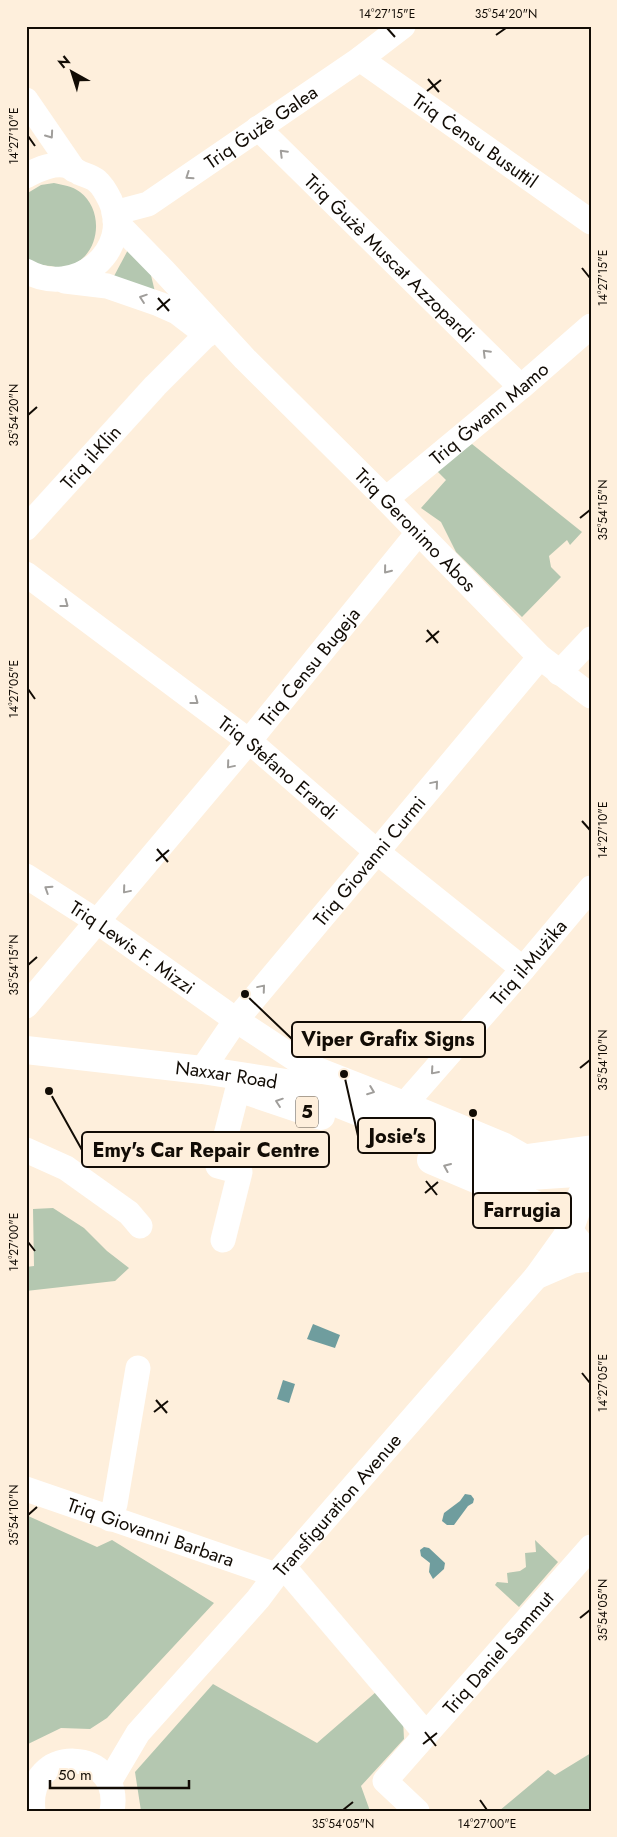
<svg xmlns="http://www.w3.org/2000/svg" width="617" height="1837" viewBox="0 0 617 1837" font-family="Jost,sans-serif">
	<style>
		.green { fill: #b4c7b0 }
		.water { fill: #6f9d9e }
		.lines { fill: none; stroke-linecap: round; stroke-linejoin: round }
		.minor { stroke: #fff; stroke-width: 25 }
		.highway { stroke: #fff; stroke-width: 28 }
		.oneway { stroke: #a09e9b }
		.ticks { fill: none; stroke: #120c05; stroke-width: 2 }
		.labels { text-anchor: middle; stroke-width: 4; stroke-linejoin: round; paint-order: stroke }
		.shield { fill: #feefdc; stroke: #595046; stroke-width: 1 }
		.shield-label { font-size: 18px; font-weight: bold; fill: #120c05 }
		.street-label { font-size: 19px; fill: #120c05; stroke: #feefdc }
		.leader { fill: none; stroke: #120c05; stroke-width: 2 }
		.callout-dot { fill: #120c05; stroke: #feefdc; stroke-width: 2 }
		.callout { fill: #feefdc; stroke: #120c05; stroke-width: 2 }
		.callout-label { font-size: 20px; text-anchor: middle; font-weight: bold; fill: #120c05 }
		.neatline { fill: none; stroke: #120c05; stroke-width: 2 }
		.ticks-label { font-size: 12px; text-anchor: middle; fill: #120c05 }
	</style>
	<rect width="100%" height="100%" fill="#feefdc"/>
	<g class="green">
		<path d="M54,183C63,185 72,186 80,192C107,212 99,263 63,267C59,268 55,267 51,266C40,265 36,265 26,258V194L41,185Z"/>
		<polygon points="129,248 150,271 155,292 113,278"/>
		<polygon points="472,444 582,532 570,545 567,540 549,556 551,567 561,577 522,617 456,552 441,522 421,508 446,480 433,467"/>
		<polygon points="53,1208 84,1228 107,1251 129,1268 115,1281 26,1291 26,1267 34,1266 33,1209"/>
		<polygon points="26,1515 97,1547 112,1540 214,1603 107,1718 90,1729 61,1728 26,1745"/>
		<polygon points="535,1540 558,1562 519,1607 495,1585 497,1582 508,1583 507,1573 520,1571 526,1567 525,1553 536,1552"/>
		<polygon points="213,1684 317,1743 376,1692 403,1719 404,1739 361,1786 370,1811 141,1811 135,1772"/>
		<polygon points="591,1753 591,1811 499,1811 548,1770 555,1775"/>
	</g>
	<g class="water">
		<polygon points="313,1324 340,1335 335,1348 307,1339"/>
		<polygon points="283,1380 295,1384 289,1403 277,1399"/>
		<polygon points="465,1494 471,1495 474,1499 473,1503 468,1506 454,1525 447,1525 442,1521 444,1513 460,1501"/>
		<polygon points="424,1547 429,1548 445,1563 444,1569 433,1579 429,1572 430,1563 421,1556 420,1550"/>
	</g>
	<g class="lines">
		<g class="minor">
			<path id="s1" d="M360,59L591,222"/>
			<polyline points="26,100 74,170"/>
			<path id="s2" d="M258,128L521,387"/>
			<path d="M26,176C38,169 57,161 70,167C73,169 77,171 80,173C85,175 93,177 97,181C103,186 107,194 110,200C134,251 74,299 26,271"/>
			<path id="s3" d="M114,213L148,204L360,59L403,26"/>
			<path id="s4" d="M115,221L163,270L245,359L386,499L540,657L591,696"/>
			<polyline points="65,281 107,286 159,304 177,312 207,335"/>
			<path id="s5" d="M386,499L521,387L591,326"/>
			<path id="s6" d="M26,528L155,386L206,335"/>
			<path id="s7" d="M26,574L249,741L377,852L523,969"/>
			<polyline points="559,673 591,639"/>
			<path id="s8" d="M26,876L98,922L236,1020L303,1064L405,1104L504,1145L525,1157L591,1148"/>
			<path id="s9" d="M26,1006L249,741L418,533"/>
			<path id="s10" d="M202,1070L236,1020L540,657"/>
			<path id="s11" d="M405,1104L523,969L591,888"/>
			<polyline points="26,1150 66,1168 129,1213 140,1226"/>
			<polyline points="223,1240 240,1172 218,1166 238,1088"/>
			<polyline points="536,1277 573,1261 591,1259"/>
			<path id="s12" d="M26,1489L276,1575"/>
			<polyline points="110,1519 115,1504 138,1368"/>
			<polyline points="284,1567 426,1734"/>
			<path id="s13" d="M109,1782L138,1733L258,1599L276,1575L536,1277L569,1231"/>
			<path d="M33,1811C25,1742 124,1747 112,1811"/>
			<path id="s14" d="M417,1811L385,1781L591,1547"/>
		</g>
		<g class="highway">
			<path id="s15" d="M26,1050L202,1070L286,1083L487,1163L530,1176L591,1172"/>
			<polyline points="244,1090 321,1116"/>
			<polyline points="431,1160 530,1202 571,1222"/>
			<polyline points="591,1185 582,1194 569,1231 581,1246 591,1250"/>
		</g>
	</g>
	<defs><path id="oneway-chevron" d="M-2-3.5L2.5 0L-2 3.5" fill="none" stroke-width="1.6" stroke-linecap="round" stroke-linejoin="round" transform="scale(1.25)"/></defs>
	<g class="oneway">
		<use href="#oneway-chevron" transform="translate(50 135) rotate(55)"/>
		<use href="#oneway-chevron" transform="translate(283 153) rotate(-135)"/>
		<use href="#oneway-chevron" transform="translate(189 176) rotate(146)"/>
		<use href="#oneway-chevron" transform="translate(143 298) rotate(-161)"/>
		<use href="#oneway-chevron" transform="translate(486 353) rotate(-135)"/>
		<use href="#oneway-chevron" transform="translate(387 570) rotate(129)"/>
		<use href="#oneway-chevron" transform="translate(65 604) rotate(37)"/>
		<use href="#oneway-chevron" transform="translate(195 701) rotate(37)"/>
		<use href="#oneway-chevron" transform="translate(230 765) rotate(130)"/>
		<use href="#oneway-chevron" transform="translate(435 784) rotate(-50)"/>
		<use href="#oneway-chevron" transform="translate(48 889) rotate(-147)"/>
		<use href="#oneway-chevron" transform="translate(126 890) rotate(130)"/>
		<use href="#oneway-chevron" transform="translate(262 988) rotate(-50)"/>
		<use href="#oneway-chevron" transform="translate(434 1071) rotate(131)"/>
		<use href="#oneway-chevron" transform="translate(371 1091) rotate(21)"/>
		<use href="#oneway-chevron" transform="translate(279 1102) rotate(-161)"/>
		<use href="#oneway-chevron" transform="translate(447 1167) rotate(-157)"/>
	</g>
	<path class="ticks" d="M387,28L395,37M496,35L506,28M428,79L439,92M427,91L441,80M28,136L35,146M582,268L590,278M158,298L169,311M157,310L170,299M28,415L37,407M580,518L590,510M427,630L438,643M426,642L439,631M28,689L35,699M582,821L590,830M157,849L168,862M156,861L169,850M28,965L37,957M580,1068L590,1060M426,1181L437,1195M425,1193L438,1182M28,1242L35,1251M582,1373L590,1383M156,1400L167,1413M154,1412L168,1401M28,1515L37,1507M580,1618L590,1610M425,1732L436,1746M423,1744L437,1733M480,1800L487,1810M343,1810L353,1802"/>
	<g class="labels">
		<rect class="shield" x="296" y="1096.5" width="22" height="31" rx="4"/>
		<g class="shield-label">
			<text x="307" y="1118">5</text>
		</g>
		<g class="street-label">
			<text dy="7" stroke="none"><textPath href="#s3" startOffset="172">Triq Ġużè Galea</textPath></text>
			<text dy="7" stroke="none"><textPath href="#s1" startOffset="141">Triq Ċensu Busuttil</textPath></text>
			<text dy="7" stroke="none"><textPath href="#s2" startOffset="185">Triq Ġużè Muscat Azzopardi</textPath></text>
			<text dy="7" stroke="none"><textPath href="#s5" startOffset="134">Triq Ġwann Mamo</textPath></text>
			<text dy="7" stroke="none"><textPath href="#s6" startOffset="96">Triq il-Klin</textPath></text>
			<text dy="7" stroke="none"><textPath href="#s4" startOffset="431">Triq Geronimo Abos</textPath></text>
			<text dy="7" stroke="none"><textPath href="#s9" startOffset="442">Triq Ċensu Bugeja</textPath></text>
			<text dy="7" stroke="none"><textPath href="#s7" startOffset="318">Triq Stefano Erardi</textPath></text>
			<text dy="7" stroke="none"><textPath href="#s10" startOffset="268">Triq Giovanni Curmi</textPath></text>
			<text dy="7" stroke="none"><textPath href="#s8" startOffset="128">Triq Lewis F. Mizzi</textPath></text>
			<text dy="7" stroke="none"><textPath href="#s11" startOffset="188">Triq il-Mużika</textPath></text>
			<text dy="7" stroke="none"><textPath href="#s15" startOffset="202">Naxxar Road</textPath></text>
			<text dy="7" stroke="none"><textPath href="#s13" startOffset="360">Transfiguration Avenue</textPath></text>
			<text dy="7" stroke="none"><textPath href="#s12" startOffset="132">Triq Giovanni Barbara</textPath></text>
			<text dy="7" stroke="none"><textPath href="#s14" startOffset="215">Triq Daniel Sammut</textPath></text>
		</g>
	</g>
	<path class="leader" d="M245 994L292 1039M344 1074L358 1136M49 1091L82 1150M473 1113L473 1210"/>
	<g class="callout-dot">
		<circle cx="245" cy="994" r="5"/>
		<circle cx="344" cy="1074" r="5"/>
		<circle cx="49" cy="1091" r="5"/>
		<circle cx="473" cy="1113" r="5"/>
	</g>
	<g class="callout">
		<rect x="292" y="1022" width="193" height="35" rx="5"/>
		<rect x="358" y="1118" width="77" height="35" rx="5"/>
		<rect x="82" y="1132" width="247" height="35" rx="5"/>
		<rect x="473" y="1193" width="98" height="35" rx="5"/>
	</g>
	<g class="callout-label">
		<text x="388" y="1046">Viper Grafix Signs</text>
		<text x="397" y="1143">Josie's</text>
		<text x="206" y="1157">Emy's Car Repair Centre</text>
		<text x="522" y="1217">Farrugia</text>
	</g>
	<rect width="617" height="1837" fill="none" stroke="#feefdc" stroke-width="55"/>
	<g transform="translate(72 72) rotate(321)" stroke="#feefdc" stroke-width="4" paint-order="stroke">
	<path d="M0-4L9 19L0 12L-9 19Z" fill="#120c05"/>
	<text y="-8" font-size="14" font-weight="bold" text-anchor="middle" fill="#120c05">N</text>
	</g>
	<path d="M50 1780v8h139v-8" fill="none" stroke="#120c05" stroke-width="2.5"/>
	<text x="58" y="1780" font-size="15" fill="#120c05" stroke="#feefdc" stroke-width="4" paint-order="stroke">50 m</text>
	<rect x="28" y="28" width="562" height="1782" class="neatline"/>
	<g class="ticks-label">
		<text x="387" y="18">14°27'15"E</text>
		<text x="506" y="18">35°54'20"N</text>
		<text transform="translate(14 136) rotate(-90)" y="4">14°27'10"E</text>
		<text transform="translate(603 278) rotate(-90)" y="4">14°27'15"E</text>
		<text transform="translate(14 415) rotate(-90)" y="4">35°54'20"N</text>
		<text transform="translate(603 510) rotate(-90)" y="4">35°54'15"N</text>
		<text transform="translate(14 689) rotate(-90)" y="4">14°27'05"E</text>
		<text transform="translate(603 830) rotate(-90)" y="4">14°27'10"E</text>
		<text transform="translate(14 965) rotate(-90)" y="4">35°54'15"N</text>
		<text transform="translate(603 1060) rotate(-90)" y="4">35°54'10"N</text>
		<text transform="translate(14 1242) rotate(-90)" y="4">14°27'00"E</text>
		<text transform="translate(603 1383) rotate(-90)" y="4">14°27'05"E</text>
		<text transform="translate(14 1515) rotate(-90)" y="4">35°54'10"N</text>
		<text transform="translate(603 1610) rotate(-90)" y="4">35°54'05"N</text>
		<text x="343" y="1828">35°54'05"N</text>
		<text x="487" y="1828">14°27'00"E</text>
	</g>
</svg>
